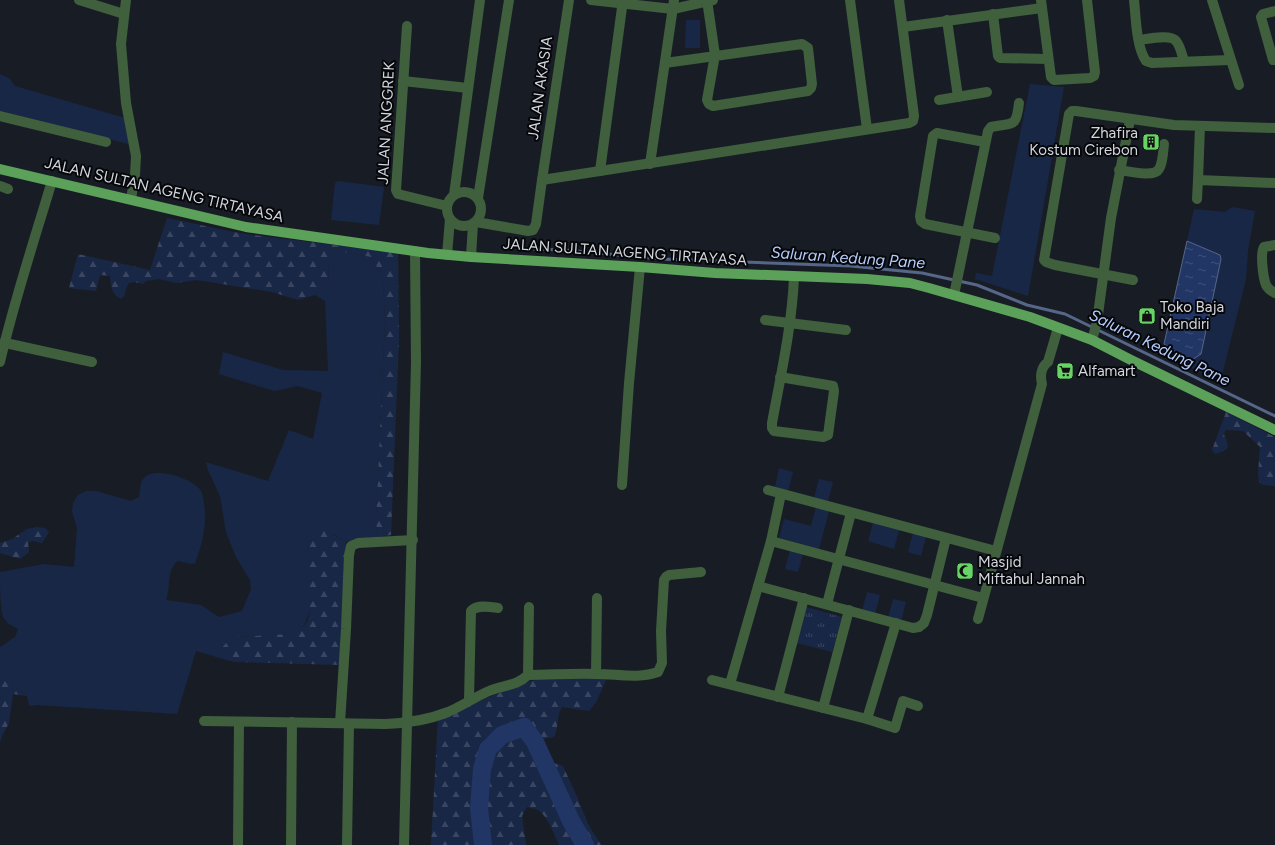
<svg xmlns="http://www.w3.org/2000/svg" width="1275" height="845" viewBox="0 0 1275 845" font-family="Figtree,sans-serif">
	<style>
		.green { fill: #192747 }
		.forest { fill: url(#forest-firs) }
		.park { fill: url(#park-tufts) }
		.water { fill: url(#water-ripples); stroke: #566689 }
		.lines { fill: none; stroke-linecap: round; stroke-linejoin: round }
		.stream { stroke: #566689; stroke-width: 3 }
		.river { stroke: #213665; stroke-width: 18 }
		.minor { stroke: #3f5f3d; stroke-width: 10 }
		.primary { stroke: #5ca15a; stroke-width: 10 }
		.labels { text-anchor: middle; stroke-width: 4; stroke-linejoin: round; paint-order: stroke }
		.street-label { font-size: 15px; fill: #d3d6dc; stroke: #06070b }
		.poi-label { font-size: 15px; fill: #d3d6dc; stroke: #06070b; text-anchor: start }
		.water-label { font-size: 16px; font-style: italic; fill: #b6cdfc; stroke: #06070b }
	</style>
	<defs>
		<pattern id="forest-firs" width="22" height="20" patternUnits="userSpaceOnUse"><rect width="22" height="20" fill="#192747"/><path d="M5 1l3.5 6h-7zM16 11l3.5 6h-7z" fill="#3a4661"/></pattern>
		<pattern id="park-tufts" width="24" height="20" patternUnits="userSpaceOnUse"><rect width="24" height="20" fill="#192747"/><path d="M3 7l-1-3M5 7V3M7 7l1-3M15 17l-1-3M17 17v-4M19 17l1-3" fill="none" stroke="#3a4661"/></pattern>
		<pattern id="water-ripples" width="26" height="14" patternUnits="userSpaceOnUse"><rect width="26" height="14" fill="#213665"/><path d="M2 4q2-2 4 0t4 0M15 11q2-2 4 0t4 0" fill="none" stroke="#40527a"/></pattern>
	</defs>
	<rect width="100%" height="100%" fill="#181d25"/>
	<g class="green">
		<polygon points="686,20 700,20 700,48 685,48"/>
		<polygon points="0,74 9,78 15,86 125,118 129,144 0,113"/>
		<polygon points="1030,84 1064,87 1028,296 975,279 976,273 992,276"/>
		<polygon points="338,181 384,187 379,225 331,220 335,183"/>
		<polygon points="1232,207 1255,211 1248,250 1246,279 1220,383 1162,352 1164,344 1187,359 1220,255 1187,241 1194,209 1225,212"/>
		<path d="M333,250L371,257L383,278L385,321L376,520L377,537L346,542L333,534L308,548L306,574L311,600V609L304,625L298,632L289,634L262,636H243L221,649L223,659L196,651L177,714L38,705L29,706L27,696L18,689L0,667V647L15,637L18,629C13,626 6,623 3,617C0,606 0,584 0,572L44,564L74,567L77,528L72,511L73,503L78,495L86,491H96L131,501L139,497C140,492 140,483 143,479C153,465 193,478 201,491C203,494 203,499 204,503C207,524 203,542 195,563L191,564L178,561C166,569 171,588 166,600L201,605L219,617L242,611L251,589L250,580L236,557L226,532L220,496L208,470L206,462L268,481L289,430L313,439L322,393L298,386L274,391L219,374L223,352L283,370L328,371L325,301L315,295L328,284L329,255Z"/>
		<polygon points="779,468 793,472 788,491 775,487"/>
		<polygon points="819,479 833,482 828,501 814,498"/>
		<polygon points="816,507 829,511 819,549 779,538 784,519 811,526"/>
		<polygon points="873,523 899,530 894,549 868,541"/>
		<polygon points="913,533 926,537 921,556 908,552"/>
		<polygon points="790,550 803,554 798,572 785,569"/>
		<polygon points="867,592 880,595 875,614 862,611"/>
		<polygon points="893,599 906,602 901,621 888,618"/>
	</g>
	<g class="forest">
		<path d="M167,218L239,233L398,253L399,338L391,535L377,537L376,520L385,321L383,278L371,257L333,250L329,255L328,284L315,295L298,300L272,292L197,280L176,283L159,279L146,281L143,284L134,282L129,283C125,288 126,294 121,299C111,293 111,287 110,276L100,275L96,291L69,288L78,254L150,270Z"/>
		<path d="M1226,412L1275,437V486L1263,485L1259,482L1258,473L1260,447L1243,431L1225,430L1224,435C1230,447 1230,450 1215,454L1212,450Z"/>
		<polygon points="36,527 45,528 49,532 42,543 33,541 28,542 29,552 20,559 0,553 0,543 12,539 27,529"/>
		<path d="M325,530L346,542L342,665L235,662L223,659L221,649L227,642L235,637L289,634C321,626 307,596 306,574C305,559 308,545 316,532Z"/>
		<polygon points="0,667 18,689 27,696 13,694 9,723 2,736 0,742"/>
		<path d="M548,676L607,678L596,702L589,711L562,707C556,716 559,728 554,737L538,740L525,723L499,732L485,748L478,769L476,808L479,845H431L438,718L522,684Z"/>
		<path d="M523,732L532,744L567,822L580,845H559C554,834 548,815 536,809C534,808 530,808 527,807L522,816L526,845H487C486,812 474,764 503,739C507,735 517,734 523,732Z"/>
		<polygon points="549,763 558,764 563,766 578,799 588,824 601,845 589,845 574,819"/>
	</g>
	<polygon class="park" points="806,607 842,617 832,652 797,643"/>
	<polygon class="water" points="1187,241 1220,255 1221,259 1201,354 1192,360 1187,359 1164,344"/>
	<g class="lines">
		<polyline class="stream" points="534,249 565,250 661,259 851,266 922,273 977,285 1027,305 1065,314 1275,416"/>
		<polyline class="river" points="483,845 479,808 482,769 488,749 502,735 524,727 535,742 571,821 585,845"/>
		<g class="minor">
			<polyline points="79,0 124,14"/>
			<polyline points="126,0 121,44 126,103 136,156 135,175 131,199"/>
			<polyline points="591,0 673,9 713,0"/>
			<polyline points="850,0 867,129"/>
			<polyline points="1041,0 1051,77 1054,80 1090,78 1094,76 1095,72 1087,0"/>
			<path d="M1134,0C1136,18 1136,46 1146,61L1152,63L1230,60"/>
			<polyline points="1212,0 1239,85"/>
			<polyline points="1275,11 1263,14 1261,17 1273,60 1275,60"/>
			<polyline points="993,14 998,56 1000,58 1048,59"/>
			<polyline points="947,20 958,97"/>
			<polyline points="407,26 396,190 398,194 447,206"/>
			<polyline points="903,27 1042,8"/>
			<path d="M1139,40C1147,39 1171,34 1176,41C1180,45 1182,55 1184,61"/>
			<polyline points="665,63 802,44 808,48 812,84 811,88 808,91 713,106 709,104 707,100 715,55 707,0"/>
			<polyline points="403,81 468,88"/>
			<polyline points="939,100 987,92"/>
			<polyline points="0,116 106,142"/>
			<polyline points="1200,126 1198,180 1275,183"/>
			<polyline points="985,142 942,134 937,133 933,136 920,216 921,221 925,224 995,238"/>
			<polyline points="650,164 674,0"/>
			<path d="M1119,170C1128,171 1154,178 1159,169C1163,163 1163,152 1164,144"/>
			<polyline points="600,171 623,0"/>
			<polyline points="542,180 569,0"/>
			<polyline points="0,186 8,189"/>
			<circle cx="464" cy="209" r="17"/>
			<polyline points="454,195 480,0"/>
			<polyline points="478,198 509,0"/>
			<polyline points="1197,199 1198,180"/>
			<polyline points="476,222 528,231 533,230 536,224 542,180 909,123 913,121 914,116 899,0"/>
			<path d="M1275,245L1264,247C1260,253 1263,277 1266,285C1268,289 1271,291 1275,293"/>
			<polyline points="447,255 450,219"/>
			<polyline points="471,257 473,224"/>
			<polyline points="1133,280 1055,265 1046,262 1044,260 1069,114 1072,111 1076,111 1174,125 1275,128"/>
			<path d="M954,295L988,131L991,127C1013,122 1016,129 1019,103"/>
			<polyline points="765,320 846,330"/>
			<polyline points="1092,340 1097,322 1111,218 1130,120"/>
			<polyline points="5,341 10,344 92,362"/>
			<path d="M0,362C14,301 34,241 52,181"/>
			<path d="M780,377L833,386L834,391L828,435L823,437L774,431L772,428V423C781,374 792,326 794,277"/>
			<polyline points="622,485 629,383 640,267"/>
			<polyline points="768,490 996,551"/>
			<polyline points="771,541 983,598"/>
			<polyline points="758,586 913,628 919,627 924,623 927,615 946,538"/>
			<polyline points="827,604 851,513"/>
			<path d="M978,619L1042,384C1040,376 1041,367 1048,362L1058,328"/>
			<polyline points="596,674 597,598"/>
			<polyline points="528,675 529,607"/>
			<polyline points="712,680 867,719 896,623"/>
			<polyline points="730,684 771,541 781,494"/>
			<polyline points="778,697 804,598"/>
			<path d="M469,700L471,611C477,604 490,607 498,608"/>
			<polyline points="823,708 849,610"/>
			<polyline points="867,719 895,728 903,701 918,706"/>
			<path d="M204,721L385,724C407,723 428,720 448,712C462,706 475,697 489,691C505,684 515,687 528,675C551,675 574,673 597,674C617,674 639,679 658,672L662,663L661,631L664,580L666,577L669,575L701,572"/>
			<polyline points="340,723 346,629 349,555 351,546 358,543 413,540"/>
			<polyline points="238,845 239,722"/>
			<polyline points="291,845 292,722"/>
			<polyline points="347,845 349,724"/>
			<polyline points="404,845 416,362 415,251"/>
		</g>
		<polyline class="primary" points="0,169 246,227 428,253 471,257 640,267 715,273 867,279 910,283 929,288 1030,317 1092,340 1131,360 1275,430"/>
	</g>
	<defs>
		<symbol id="building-square" viewBox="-11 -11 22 22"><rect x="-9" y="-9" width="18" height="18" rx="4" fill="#68d465" stroke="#06070b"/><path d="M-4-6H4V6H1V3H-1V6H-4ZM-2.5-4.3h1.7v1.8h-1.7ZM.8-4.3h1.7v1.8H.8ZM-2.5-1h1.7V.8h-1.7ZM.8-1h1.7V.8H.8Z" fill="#111"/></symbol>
		<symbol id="shop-square" viewBox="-11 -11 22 22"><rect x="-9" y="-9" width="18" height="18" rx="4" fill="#68d465" stroke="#06070b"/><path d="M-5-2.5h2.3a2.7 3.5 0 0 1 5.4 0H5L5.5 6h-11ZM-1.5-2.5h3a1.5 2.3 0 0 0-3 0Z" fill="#111"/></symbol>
		<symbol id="supermarket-square" viewBox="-11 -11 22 22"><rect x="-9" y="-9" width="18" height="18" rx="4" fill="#68d465" stroke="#06070b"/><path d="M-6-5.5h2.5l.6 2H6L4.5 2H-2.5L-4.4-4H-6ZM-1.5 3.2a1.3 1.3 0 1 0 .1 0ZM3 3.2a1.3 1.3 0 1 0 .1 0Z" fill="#111"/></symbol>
		<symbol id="mosque-square" viewBox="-11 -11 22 22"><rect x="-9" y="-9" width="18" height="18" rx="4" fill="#68d465" stroke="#06070b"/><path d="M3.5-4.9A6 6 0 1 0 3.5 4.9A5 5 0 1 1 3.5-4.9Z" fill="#111"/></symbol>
	</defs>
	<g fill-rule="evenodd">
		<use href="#building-square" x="1141" y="132" width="20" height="20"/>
		<use href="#shop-square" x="1137" y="306" width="20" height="20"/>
		<use href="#supermarket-square" x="1055" y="361" width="20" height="20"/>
		<use href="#mosque-square" x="955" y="561" width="20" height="20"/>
	</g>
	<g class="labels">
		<g class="street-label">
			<text transform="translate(540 88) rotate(-82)" y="5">JALAN AKASIA</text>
			<text transform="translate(386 123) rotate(-87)" y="5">JALAN ANGGREK</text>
			<text transform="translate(164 190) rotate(13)" y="5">JALAN SULTAN AGENG TIRTAYASA</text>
			<text transform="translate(625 252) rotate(4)" y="5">JALAN SULTAN AGENG TIRTAYASA</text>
		</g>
		<g class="poi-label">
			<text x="1138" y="138" text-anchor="end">Zhafira<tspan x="1138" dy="17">Kostum Cirebon</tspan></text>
			<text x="1160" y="312">Toko Baja<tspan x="1160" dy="17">Mandiri</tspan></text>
			<text x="1078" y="376">Alfamart</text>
			<text x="978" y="567">Masjid<tspan x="978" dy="17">Miftahul Jannah</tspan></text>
		</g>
		<g class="water-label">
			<text transform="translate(848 257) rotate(4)" y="6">Saluran Kedung Pane</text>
			<text transform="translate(1160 347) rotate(26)" y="6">Saluran Kedung Pane</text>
		</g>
	</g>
</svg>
